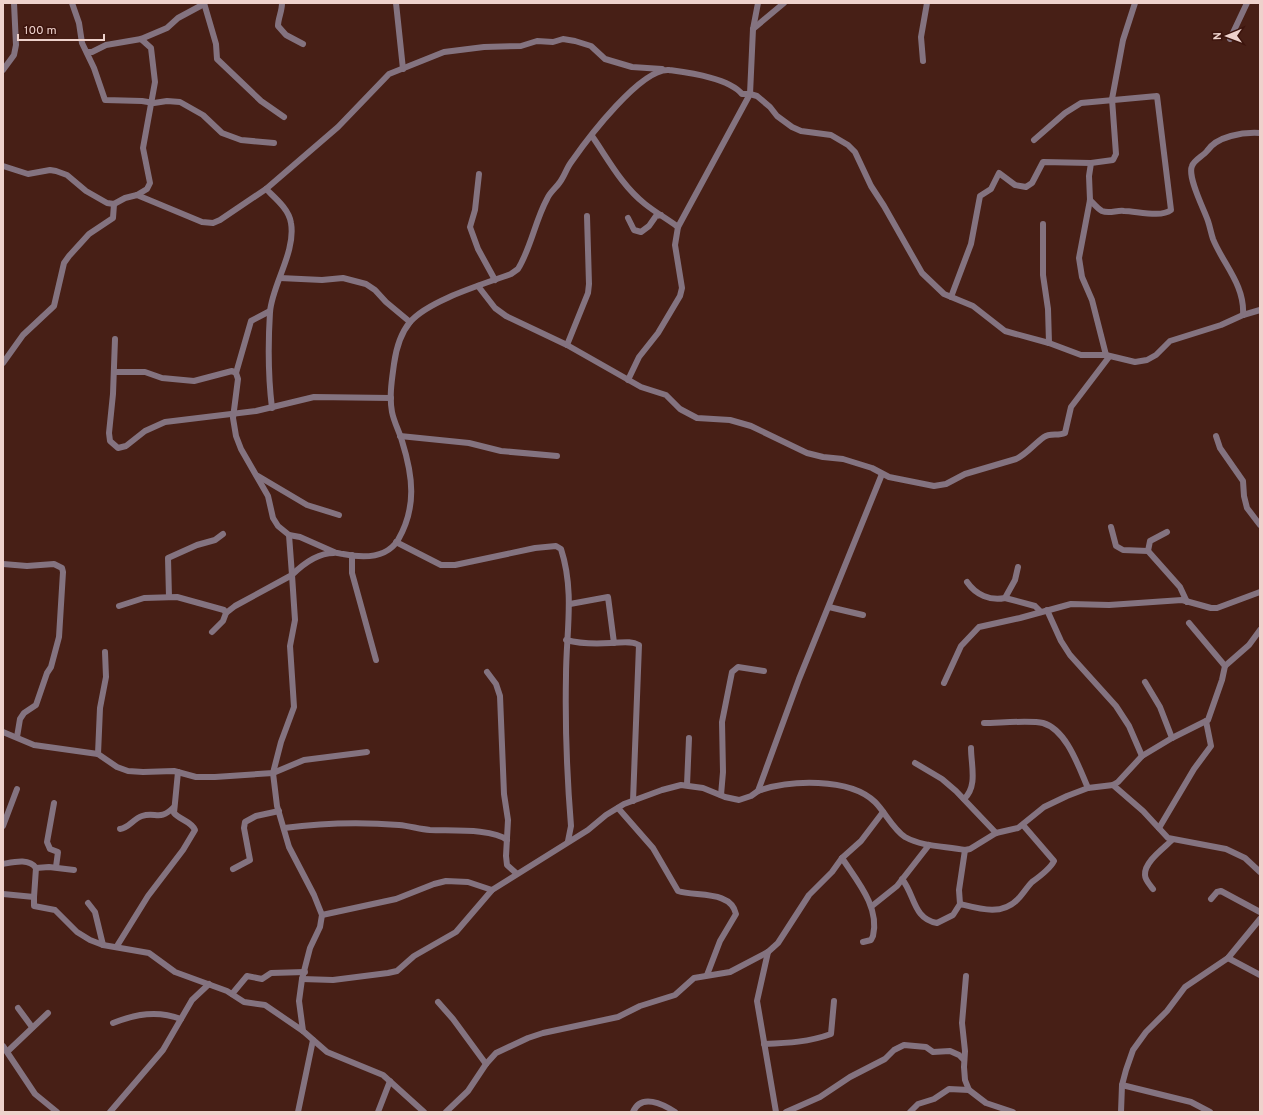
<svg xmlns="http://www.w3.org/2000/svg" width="1263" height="1115" viewBox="0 0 1263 1115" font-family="Overpass,sans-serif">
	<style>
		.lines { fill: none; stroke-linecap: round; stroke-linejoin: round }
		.minor { stroke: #847380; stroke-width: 6 }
	</style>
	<rect width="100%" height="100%" fill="#471f16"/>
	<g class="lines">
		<g class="minor">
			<polyline points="72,3 79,23 82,43 94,68 105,100 142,101 154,103 167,101 180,102 203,115 222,133 241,140 274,143"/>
			<polyline points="204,3 216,44 217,59 261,101 284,117"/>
			<path d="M282,3C282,12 278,18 278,26L286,35L303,44"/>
			<polyline points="396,3 403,69"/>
			<polyline points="753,29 784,3"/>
			<polyline points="1230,39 1247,3"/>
			<polyline points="87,52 92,52 106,45 141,39 167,28 178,18 204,4"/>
			<polyline points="923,61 921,37 927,3"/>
			<polyline points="3,70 14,55 16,45 14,3"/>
			<path d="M592,136C608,159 622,186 645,204C655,212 667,219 678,227"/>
			<path d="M1034,140L1065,113L1081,103L1157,96L1171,210C1161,218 1136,211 1124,211C1117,210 1109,214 1102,211C1098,209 1094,204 1090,200"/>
			<polyline points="3,166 28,174 50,170 56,171 67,175 86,191 107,203 114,204 125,198 137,195 202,222 213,223 220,220 266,189 338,127 389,74 444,52 484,47 521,46 537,41 553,42 563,39 575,41 591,46 605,59 632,67 662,69"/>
			<polyline points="479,174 475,210 470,227 478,249 495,280"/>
			<path d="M266,189C275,198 289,209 291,223C296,252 272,285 270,312C268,344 268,376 272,408"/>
			<polyline points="137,195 147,189 150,183 143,148 155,82 151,48 141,39"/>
			<polyline points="628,218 634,230 641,232 649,226 656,216 661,215"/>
			<polyline points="1043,224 1043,275 1048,309 1049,343"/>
			<polyline points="280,278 322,280 343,278 366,284 375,290 386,302 410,322"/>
			<path d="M478,286L495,308L506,316L567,345L641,387L666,395L680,409L697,418L730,420L751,426L807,453L823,457L843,459L872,468L889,477L934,486L946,484L965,474L1016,459C1027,454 1034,444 1044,437C1050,433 1058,436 1065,433L1071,407L1109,357"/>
			<polyline points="951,297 971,244 980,196 991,189 999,173 1015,185 1026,187 1032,183 1043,162 1091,163"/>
			<path d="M1243,315C1245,285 1223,264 1213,239C1211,233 1210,227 1208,221C1204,209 1187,177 1192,166C1194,160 1203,156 1207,151C1217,136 1243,132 1260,133"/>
			<polyline points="115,339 113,394 109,433 110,441 118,448 126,446 145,431 165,422 256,411 314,397 391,398"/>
			<polyline points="567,345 588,293 589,284 587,216"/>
			<polyline points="1106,355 1092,300 1082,277 1079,258 1090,200 1089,176 1091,163 1113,160 1116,154 1112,99 1123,40 1135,3"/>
			<polyline points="3,363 23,335 54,306 64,263 69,256 89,234 113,218 114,204"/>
			<polyline points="114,372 145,372 162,378 194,381 232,371 236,373 238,379 233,418 236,436 241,449 268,496 273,518 278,526 289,535 300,537 334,552"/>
			<polyline points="236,373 251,321 270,311"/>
			<polyline points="628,380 639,357 658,333 680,296 682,288 675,245 678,227 750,94 757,96 770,107 777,116 792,127 801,131 831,135 848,145 855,152 871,186 884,206 922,273 944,294 973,306 1005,331 1049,343 1081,355 1106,355 1135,362 1147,360 1156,355 1170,341 1221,325 1243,315 1260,310"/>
			<polyline points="400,436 469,443 501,451 557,456"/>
			<polyline points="1216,436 1220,448 1243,481 1244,496 1247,508 1260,525"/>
			<polyline points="258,476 307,505 339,515"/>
			<polyline points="1111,527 1116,546 1123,550 1148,551 1180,587 1187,602"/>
			<path d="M396,542L441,565H455L535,548L556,546L561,549C575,592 566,633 566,676C565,726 567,777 571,826L568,841"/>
			<polyline points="1148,551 1150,541 1167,532"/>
			<polyline points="352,555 352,573 376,660"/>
			<polyline points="3,564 27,566 54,564 62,568 63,572 59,637 51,667 47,673 36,705 24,713 20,719 17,737"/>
			<path d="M967,582C976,595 990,601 1005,598L1015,580L1018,567"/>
			<polyline points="169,597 168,558 197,545 215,540 223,534"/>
			<polyline points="1005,598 1035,606 1041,612"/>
			<polyline points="570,604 608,597 614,643"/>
			<polyline points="119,606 144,598 177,597 224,610 226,613 223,621 212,632"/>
			<polyline points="829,607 863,615"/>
			<polyline points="1047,610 1061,641 1070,655 1116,706 1129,726 1142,756"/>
			<polyline points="226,613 235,606 292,575 289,535"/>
			<path d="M566,640C581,644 596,644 611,643C621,643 630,640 639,645L633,801"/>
			<polyline points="1225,666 1249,645 1260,630"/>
			<polyline points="487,672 496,684 500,696 504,794 508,820 506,856 507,865 516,873"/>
			<polyline points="1145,682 1160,707 1172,738"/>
			<polyline points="944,683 961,646 979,627 1020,618 1071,604 1109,605 1182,600 1211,608 1217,608 1260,592"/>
			<path d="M984,723C998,723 1031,720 1043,723C1067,730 1079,768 1088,788"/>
			<polyline points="3,732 34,745 98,754 117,767 128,771 143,772 174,771 196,777 215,777 273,773 304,760 367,752"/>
			<polyline points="98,754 100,708 106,677 105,652"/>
			<polyline points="915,763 942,779 956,791 996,833"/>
			<polyline points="687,785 689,738"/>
			<polyline points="1113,785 1143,811 1168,838 1226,849 1245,858 1260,872"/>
			<path d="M758,791C789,780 849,777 875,802C885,812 893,829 905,837C923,847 945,846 965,850L970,849L996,833L1018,828L1044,807L1067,796L1088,788L1113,785L1118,782L1142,756L1172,738L1208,720L1222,680L1225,666L1189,623"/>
			<polyline points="721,795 723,772 722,722 732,672 738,667 764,671"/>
			<path d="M964,799C978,786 971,765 971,748"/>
			<polyline points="54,803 47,842 50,849 58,852 56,867"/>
			<path d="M618,808L653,848L678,891C695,897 731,890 736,914L720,941L707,975"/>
			<polyline points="3,826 17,789"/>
			<path d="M284,828C322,823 361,822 399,825C410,826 419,829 430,830C449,831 493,828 507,840"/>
			<polyline points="1159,828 1194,769 1211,746 1206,721"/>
			<path d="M120,829C129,828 133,819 142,816C156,811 159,822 174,807"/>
			<path d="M842,858C857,881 880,907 873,936L871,940L863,942"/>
			<path d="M3,864C14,862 29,858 36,868L34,897"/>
			<polyline points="36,868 49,867 74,870"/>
			<polyline points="233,869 250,860 244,828 245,822 256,816 279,811"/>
			<path d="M902,879C915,895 913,919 937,923L953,915L960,904L959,890L965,850"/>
			<path d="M1153,889C1150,885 1145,880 1145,875C1144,862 1164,848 1172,840"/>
			<polyline points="3,894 34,897 34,906 55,910 77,932 90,940 103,945 149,953 175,972 227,991 244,1002 265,1005 303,1031"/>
			<polyline points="1211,899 1217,892 1221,891 1260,912"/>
			<polyline points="88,903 95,912 103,945"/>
			<path d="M960,904C980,909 1002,916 1018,899C1023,894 1027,887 1032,882C1039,877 1050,869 1054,861L1023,825"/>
			<polyline points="872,906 897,886 929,845"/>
			<polyline points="322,915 396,899 434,884 446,881 468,882 492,890"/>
			<path d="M117,946L148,896L183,850L195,830C191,821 180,820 174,813L178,772"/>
			<polyline points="768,952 757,1001 776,1112"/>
			<polyline points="1228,958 1260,975"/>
			<polyline points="966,976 962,1023 965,1051 964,1067 965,1080 969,1090 986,1103 1013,1112"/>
			<polyline points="302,979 333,980 388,973 397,971 414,956 456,932 492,890 588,830 606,815 624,804 662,790 681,785 703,788 725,797 739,800 751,796 758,791 799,679 882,474"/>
			<polyline points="232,994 247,976 262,979 271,973 305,972"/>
			<polyline points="438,1002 453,1019 486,1064"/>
			<polyline points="18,1008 32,1027"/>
			<path d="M113,1023C136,1014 157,1010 181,1019"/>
			<path d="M764,1044C788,1043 809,1042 831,1034L834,1001"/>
			<polyline points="3,1046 35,1094 57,1112"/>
			<polyline points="8,1051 48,1013"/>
			<polyline points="1122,1085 1191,1102 1210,1112"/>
			<polyline points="110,1112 163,1050 192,1000 209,984"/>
			<polyline points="298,1112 313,1040"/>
			<polyline points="378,1112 390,1081"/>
			<path d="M424,1112L383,1075L327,1052L303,1031L299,1001L302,979L310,948L320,927L322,915L314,895L289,847L277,806L273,773L281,742L294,707L290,646L295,620L292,575C303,564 318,553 334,553C337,552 340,554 343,554C362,558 386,559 398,540C417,507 413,476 402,441C399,431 394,422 392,412C389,396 392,379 394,364C396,349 401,333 410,322C429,300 484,284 511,274L518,269C531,248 535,221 547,199C550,192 556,188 560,182C565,175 567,167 572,161C588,138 641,68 669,70C690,73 729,78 742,94H750L753,29L758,3"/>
			<polyline points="446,1112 468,1091 486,1064 496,1053 528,1038 543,1033 618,1017 640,1006 675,995 694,978 730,972 768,952 778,943 809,895 832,872 842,858 861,841 883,812"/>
			<path d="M633,1112C641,1093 663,1104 675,1112"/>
			<polyline points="786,1112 820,1097 850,1077 885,1059 894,1050 904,1045 926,1047 933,1052 950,1051 959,1055 964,1060"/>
			<polyline points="910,1112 918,1104 934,1099 949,1089 969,1090"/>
			<polyline points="1121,1112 1122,1085 1126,1070 1133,1050 1146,1032 1167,1011 1185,987 1228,958 1260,919"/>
		</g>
	</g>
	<rect width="1263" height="1115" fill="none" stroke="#eed2cc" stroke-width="8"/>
	<g transform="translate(1227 36) rotate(269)" stroke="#3c140d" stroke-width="3" paint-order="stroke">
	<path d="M0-3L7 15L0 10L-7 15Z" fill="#eed2cc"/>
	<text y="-6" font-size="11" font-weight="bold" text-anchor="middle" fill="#eed2cc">N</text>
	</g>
	<path d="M18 34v6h86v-6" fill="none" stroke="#eed2cc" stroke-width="2"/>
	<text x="24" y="34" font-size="12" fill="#eed2cc" stroke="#3c140d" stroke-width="3" paint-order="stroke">100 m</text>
</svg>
